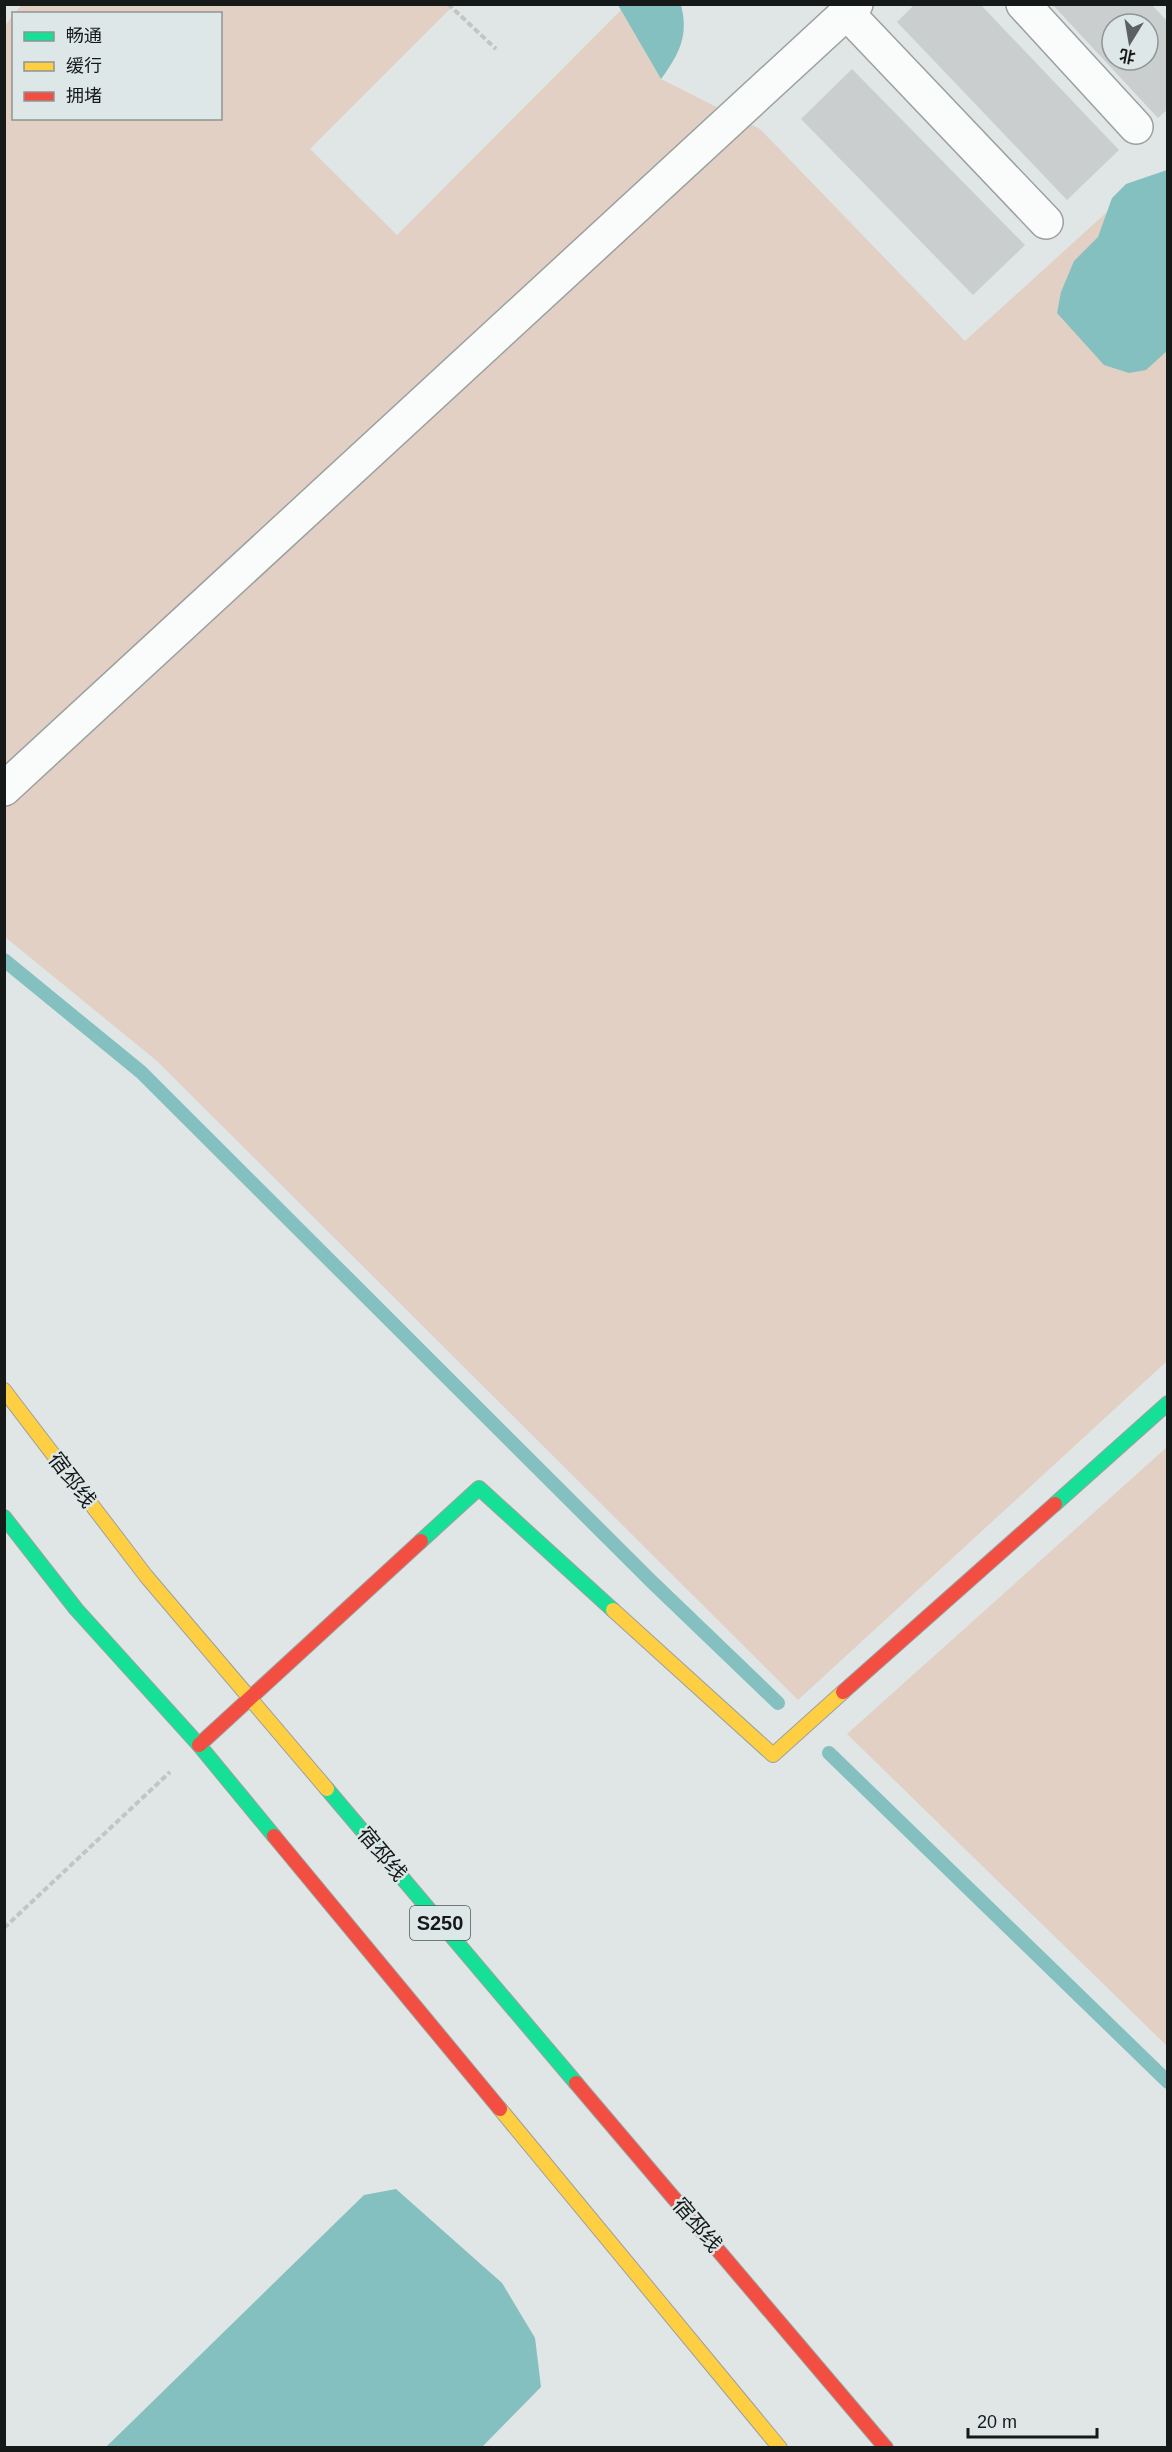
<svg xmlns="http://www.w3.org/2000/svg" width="1172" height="2452" viewBox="0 0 1172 2452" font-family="Arial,'Noto Sans SC',sans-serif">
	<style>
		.green { fill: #e2d0c5 }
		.water { fill: #83c0bf }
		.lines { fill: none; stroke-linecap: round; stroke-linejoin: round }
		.stream { stroke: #83c0bf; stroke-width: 14 }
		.building { fill: #cacece; fill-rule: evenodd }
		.street-casing { stroke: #9ca0a0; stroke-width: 36 }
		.fast-casing { stroke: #9ca0a0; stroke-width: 16 }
		.slow-casing { stroke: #9ca0a0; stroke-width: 16 }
		.jam-casing { stroke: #9ca0a0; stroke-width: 16 }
		.path { stroke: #c3c4c4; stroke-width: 4; stroke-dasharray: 6 3; stroke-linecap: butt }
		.street { stroke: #fafbfb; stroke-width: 33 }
		.fast { stroke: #16e098; stroke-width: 14 }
		.slow { stroke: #ffcf43; stroke-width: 14 }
		.jam { stroke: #f24e42; stroke-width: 14 }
		.labels { text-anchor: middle; stroke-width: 5; stroke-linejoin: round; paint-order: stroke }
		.shield { fill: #dee7e7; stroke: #515756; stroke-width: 1.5 }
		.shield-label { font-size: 20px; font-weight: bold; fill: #151918 }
		.street-label { font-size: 21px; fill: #151918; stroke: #dee7e7 }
	</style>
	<rect width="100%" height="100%" fill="#e0e5e5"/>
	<g class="green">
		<polygon points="22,4 454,5 310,149 397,235 621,10 661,79 760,129 965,341 1107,212 1167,277 1167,1361 798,1700 157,1061 5,937 4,27 13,15 14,118 220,118 220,14 15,13"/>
		<polygon points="1167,1447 1167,2046 847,1734"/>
	</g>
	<g class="water">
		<path d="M618,5H681C689,36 679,54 661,79Z"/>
		<polygon points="1167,170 1167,351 1146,370 1129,373 1104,365 1057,313 1061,292 1074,261 1098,237 1112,198 1126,184"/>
		<polygon points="396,2189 502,2283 535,2338 541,2387 482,2447 106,2447 364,2195"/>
	</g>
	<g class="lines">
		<g class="stream">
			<polyline points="4,960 141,1072 651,1581 778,1703"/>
			<polyline points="829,1753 1168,2082"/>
		</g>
	</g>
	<g class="building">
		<polygon points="915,4 980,4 1119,150 1067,200 897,22"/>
		<path d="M1052,4H1151L1168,22V109L1158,118ZM1112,24H1148V60H1112Z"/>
		<polygon points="852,69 1025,245 973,295 801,119"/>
	</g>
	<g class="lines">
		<defs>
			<g id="street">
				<polyline points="1023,4 1136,127"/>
				<polyline points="847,13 1046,222"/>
				<polyline points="4,789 856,4"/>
			</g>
			<g id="fast">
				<polyline points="1055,1504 1168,1403"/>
				<polyline points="4,1517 76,1609 199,1745 274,1836"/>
				<polyline points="421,1541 479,1488 613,1610"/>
				<polyline points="327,1789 576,2083"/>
			</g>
			<g id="slow">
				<polyline points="4,1390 146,1576 327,1789"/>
				<polyline points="613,1610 773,1755 843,1692"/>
				<polyline points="500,2109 780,2448"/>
			</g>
			<g id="jam">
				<polyline points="843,1692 1055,1504"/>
				<polyline points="199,1745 421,1541"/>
				<polyline points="274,1836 500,2109"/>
				<polyline points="576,2083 886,2448"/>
			</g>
		</defs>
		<use href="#street" class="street-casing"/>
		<use href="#fast" class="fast-casing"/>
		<use href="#slow" class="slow-casing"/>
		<use href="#jam" class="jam-casing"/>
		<g class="path">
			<polyline points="448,4 496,49"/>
			<polyline points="4,1928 170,1772"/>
		</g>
		<use href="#street" class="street"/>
		<use href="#fast" class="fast"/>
		<use href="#slow" class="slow"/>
		<use href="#jam" class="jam"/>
	</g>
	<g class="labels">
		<rect class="shield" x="410" y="1906" width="60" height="34" rx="4.5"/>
		<g class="shield-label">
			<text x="440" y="1930">S250</text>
		</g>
		<g class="street-label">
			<text transform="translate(72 1480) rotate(53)" y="7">宿邳线</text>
			<text transform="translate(382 1854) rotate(50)" y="7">宿邳线</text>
			<text transform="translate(697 2225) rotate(50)" y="7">宿邳线</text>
		</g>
	</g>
	<rect width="1172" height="2452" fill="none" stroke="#151918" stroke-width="12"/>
	<rect x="12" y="12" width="210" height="108" fill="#dee7e7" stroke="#8e9594" stroke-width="1.5"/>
	<rect x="24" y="32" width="30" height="9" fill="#16e098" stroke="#8e9594" stroke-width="1.5"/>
	<text x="66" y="42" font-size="18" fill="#151918">畅通</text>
	<rect x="24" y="62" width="30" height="9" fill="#ffcf43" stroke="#8e9594" stroke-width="1.5"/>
	<text x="66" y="72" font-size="18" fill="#151918">缓行</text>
	<rect x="24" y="92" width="30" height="9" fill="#f24e42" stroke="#8e9594" stroke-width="1.5"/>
	<text x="66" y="102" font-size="18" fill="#151918">拥堵</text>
	<g transform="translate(1130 42) rotate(191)"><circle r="28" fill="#dee7e7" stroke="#8e9594" stroke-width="1.5"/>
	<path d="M0-4.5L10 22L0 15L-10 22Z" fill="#5c6060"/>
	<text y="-9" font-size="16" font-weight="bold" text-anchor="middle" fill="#151918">北</text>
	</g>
	<path d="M968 2428v9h129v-9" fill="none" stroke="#151918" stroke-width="3"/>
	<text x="977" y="2428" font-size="18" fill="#151918" stroke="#dee7e7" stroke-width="4.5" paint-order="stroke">20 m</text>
</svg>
